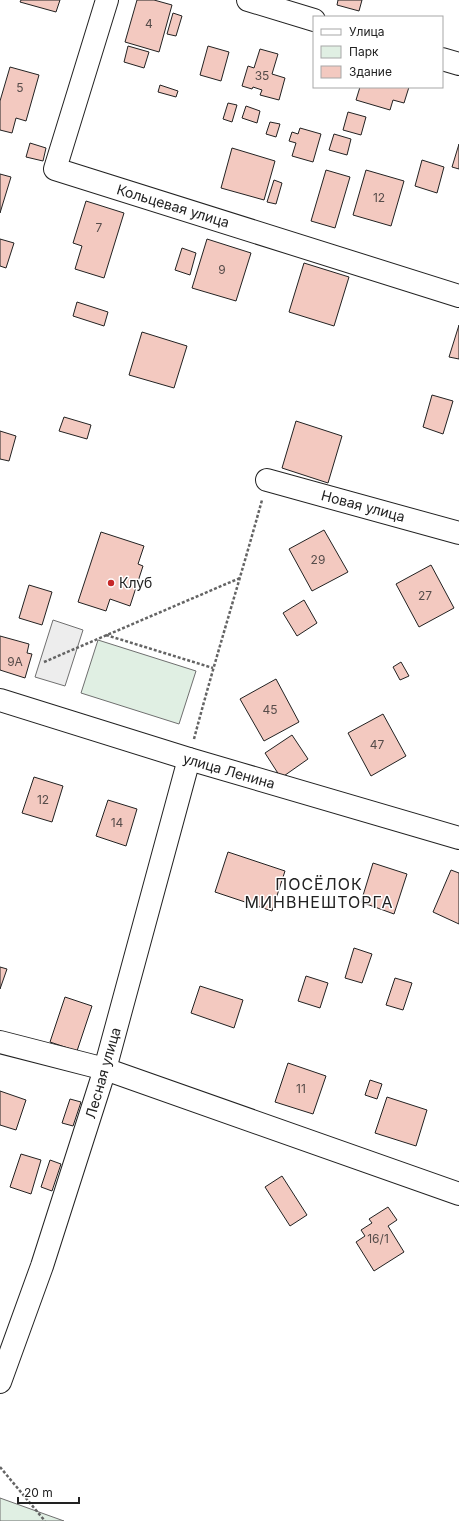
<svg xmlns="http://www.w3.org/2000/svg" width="459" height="1521" viewBox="0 0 459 1521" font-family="Inter,sans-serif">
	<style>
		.green { fill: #e0efe3; stroke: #6f6f6f }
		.parking { fill: #ededed; stroke: #6f6f6f }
		.building { fill: #f3c9c0; stroke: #222 }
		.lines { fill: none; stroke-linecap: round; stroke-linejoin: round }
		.minor-casing { stroke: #222; stroke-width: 24 }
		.path { stroke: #646464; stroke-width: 2.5; stroke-dasharray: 3 2; stroke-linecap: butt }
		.minor { stroke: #fff; stroke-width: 22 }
		.poi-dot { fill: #c62828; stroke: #fff; stroke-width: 1.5 }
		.labels { text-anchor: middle; stroke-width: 3; stroke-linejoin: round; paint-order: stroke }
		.number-label { font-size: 12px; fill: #564c4a }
		.street-label { font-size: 14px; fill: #222; stroke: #fff }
		.poi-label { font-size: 14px; fill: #222; stroke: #fff; text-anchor: start }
		.quarter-label { font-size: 16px; letter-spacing: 1px; fill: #222; stroke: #fff }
	</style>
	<rect width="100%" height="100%" fill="#fff"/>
	<g class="green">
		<polygon points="98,640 196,671 179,724 81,693"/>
		<polygon points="0,1498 64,1521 0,1521"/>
	</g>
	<polygon class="parking" points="53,620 83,630 65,686 35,677"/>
	<g class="building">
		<polygon points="21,0 60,0 56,12 20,2"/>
		<polygon points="137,0 154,0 172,5 159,52 125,42"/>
		<polygon points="338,0 362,0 359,11 337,5"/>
		<polygon points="173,13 182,16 176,36 167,34"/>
		<polygon points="128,46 149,52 144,68 124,62"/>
		<polygon points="208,46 229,52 221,81 200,75"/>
		<polygon points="260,49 278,54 272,74 285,78 279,100 260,95 262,90 253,87 252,89 242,86 248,66 254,68"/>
		<polygon points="10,67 39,75 26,121 16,118 12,133 0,130 0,101"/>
		<polygon points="160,85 178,91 176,97 158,92"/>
		<polygon points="360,87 409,87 404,103 393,100 390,110 356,100"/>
		<polygon points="228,103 237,105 232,122 223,119"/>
		<polygon points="246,106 260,111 257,123 242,118"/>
		<polygon points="348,112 366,117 361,135 343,130"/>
		<polygon points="270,122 280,124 276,137 266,134"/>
		<polygon points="300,128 321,134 313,162 292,156 296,143 289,141 292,132 298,134"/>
		<polygon points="334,134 351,139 347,155 329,150"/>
		<polygon points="30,143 46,148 43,161 26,157"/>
		<polygon points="459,144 459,169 452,167"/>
		<polygon points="232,148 275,161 264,200 221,188"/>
		<polygon points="422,160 444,167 437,193 415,186"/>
		<polygon points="326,170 350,177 335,228 311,221"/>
		<polygon points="366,170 404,181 391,226 353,215"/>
		<polygon points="0,174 11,177 0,213"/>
		<polygon points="274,180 282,183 276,204 267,202"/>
		<polygon points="86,201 124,213 104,278 75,269 82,246 73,243"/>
		<polygon points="0,239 14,243 6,268 0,266"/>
		<polygon points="207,239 251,253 236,301 192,288"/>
		<polygon points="182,248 196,253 190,275 175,270"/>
		<polygon points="304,263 349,277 334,326 289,312"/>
		<polygon points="77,302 108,312 104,326 73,316"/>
		<polygon points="459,325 459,359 449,357"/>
		<polygon points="142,332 187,346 174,388 129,375"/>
		<polygon points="432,395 453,401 443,434 423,427"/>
		<polygon points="64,417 91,425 87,439 59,431"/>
		<polygon points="296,421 342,436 328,483 282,468"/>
		<polygon points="0,431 16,436 9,461 0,459"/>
		<polygon points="324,530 348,572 312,591 289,549"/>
		<polygon points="101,532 144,546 138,564 143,566 130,606 110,599 106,611 78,602"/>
		<polygon points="431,565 454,608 419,627 396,584"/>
		<polygon points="29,585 52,592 42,625 19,618"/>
		<polygon points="304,600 317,623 297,636 283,613"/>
		<polygon points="0,636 29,644 27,653 32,654 25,678 0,670"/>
		<polygon points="401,662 409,676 400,680 393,667"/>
		<polygon points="276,679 299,722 264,741 240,699"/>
		<polygon points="383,714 406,756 371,776 348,733"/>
		<polygon points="292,735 308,759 281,778 265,753"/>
		<polygon points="34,777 63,786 52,822 22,813"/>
		<polygon points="108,800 137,809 126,846 96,836"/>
		<polygon points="228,852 285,871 272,911 215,892"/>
		<polygon points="373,863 407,874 394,914 361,902"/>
		<polygon points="451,870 459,873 459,924 433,912"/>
		<polygon points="354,948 372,954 362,983 345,978"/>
		<polygon points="0,967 7,969 0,989"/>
		<polygon points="306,976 328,983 320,1008 298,1001"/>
		<polygon points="395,978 412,983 403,1010 386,1005"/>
		<polygon points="200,986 243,1000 234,1028 191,1013"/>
		<polygon points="65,997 92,1006 77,1051 50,1042"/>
		<polygon points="288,1063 326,1076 313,1114 275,1102"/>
		<polygon points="370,1080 382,1084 377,1099 365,1095"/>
		<polygon points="0,1091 26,1100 16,1130 0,1125"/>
		<polygon points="387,1097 427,1110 416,1146 375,1133"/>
		<polygon points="70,1099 81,1102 73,1126 62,1123"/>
		<polygon points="21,1154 41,1160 31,1194 10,1187"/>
		<polygon points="50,1160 61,1164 52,1191 41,1187"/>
		<polygon points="282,1176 307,1215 290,1226 265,1187"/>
		<polygon points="388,1207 397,1220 388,1226 404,1252 374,1271 356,1242 365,1236 361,1230 372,1223 369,1219"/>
	</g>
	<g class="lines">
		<defs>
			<g id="minor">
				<polyline points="107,0 55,169 459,296"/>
				<polyline points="248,0 314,20"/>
				<polyline points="442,59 459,64"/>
				<polyline points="267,480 459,533"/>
				<polyline points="0,700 189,759 459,838"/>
				<polyline points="0,1042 105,1069 459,1194"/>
				<polyline points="0,1382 42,1266 105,1069 189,759"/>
			</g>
		</defs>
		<use href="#minor" class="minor-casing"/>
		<g class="path">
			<polyline points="106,635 213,668"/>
			<polyline points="44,662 240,578"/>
			<path d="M194,739C215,659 240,580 262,500"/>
			<polyline points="0,1467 45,1521"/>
		</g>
		<use href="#minor" class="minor"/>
	</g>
	<circle class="poi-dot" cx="111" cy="583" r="4"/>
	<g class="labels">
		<g class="number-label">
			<text x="149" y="28">4</text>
			<text x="262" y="80">35</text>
			<text x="20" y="92">5</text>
			<text x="379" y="202">12</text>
			<text x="99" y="232">7</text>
			<text x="222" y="274">9</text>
			<text x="318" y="564">29</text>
			<text x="425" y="600">27</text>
			<text x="15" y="666">9А</text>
			<text x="270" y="714">45</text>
			<text x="377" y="749">47</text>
			<text x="43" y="804">12</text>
			<text x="117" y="827">14</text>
			<text x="301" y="1093">11</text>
			<text x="378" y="1243">16/1</text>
		</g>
		<g class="street-label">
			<text transform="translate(173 206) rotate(17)" y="5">Кольцевая улица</text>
			<text transform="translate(363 506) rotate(15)" y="5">Новая улица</text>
			<text transform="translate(229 771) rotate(16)" y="5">улица Ленина</text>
			<text transform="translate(103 1073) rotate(-74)" y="5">Лесная улица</text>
		</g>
		<g class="poi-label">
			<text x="119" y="588">Клуб</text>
		</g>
		<g class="quarter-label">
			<text x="319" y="890">ПОСЁЛОК<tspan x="319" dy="18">МИНВНЕШТОРГА</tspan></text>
		</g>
	</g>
	<rect x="313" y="16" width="130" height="72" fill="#ffffff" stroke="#a7a7a7"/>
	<rect x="321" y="29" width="20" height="6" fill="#ffffff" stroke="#a7a7a7"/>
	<text x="349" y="36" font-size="12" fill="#222222">Улица</text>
	<rect x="321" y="46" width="20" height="12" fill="#e0efe3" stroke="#a7a7a7"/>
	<text x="349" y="56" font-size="12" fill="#222222">Парк</text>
	<rect x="321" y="66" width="20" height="12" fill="#f3c9c0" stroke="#a7a7a7"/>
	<text x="349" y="76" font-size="12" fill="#222222">Здание</text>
	<path d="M18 1497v6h61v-6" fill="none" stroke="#222222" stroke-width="2"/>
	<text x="24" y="1497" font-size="12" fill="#222222" stroke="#ffffff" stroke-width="3" paint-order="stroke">20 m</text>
</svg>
